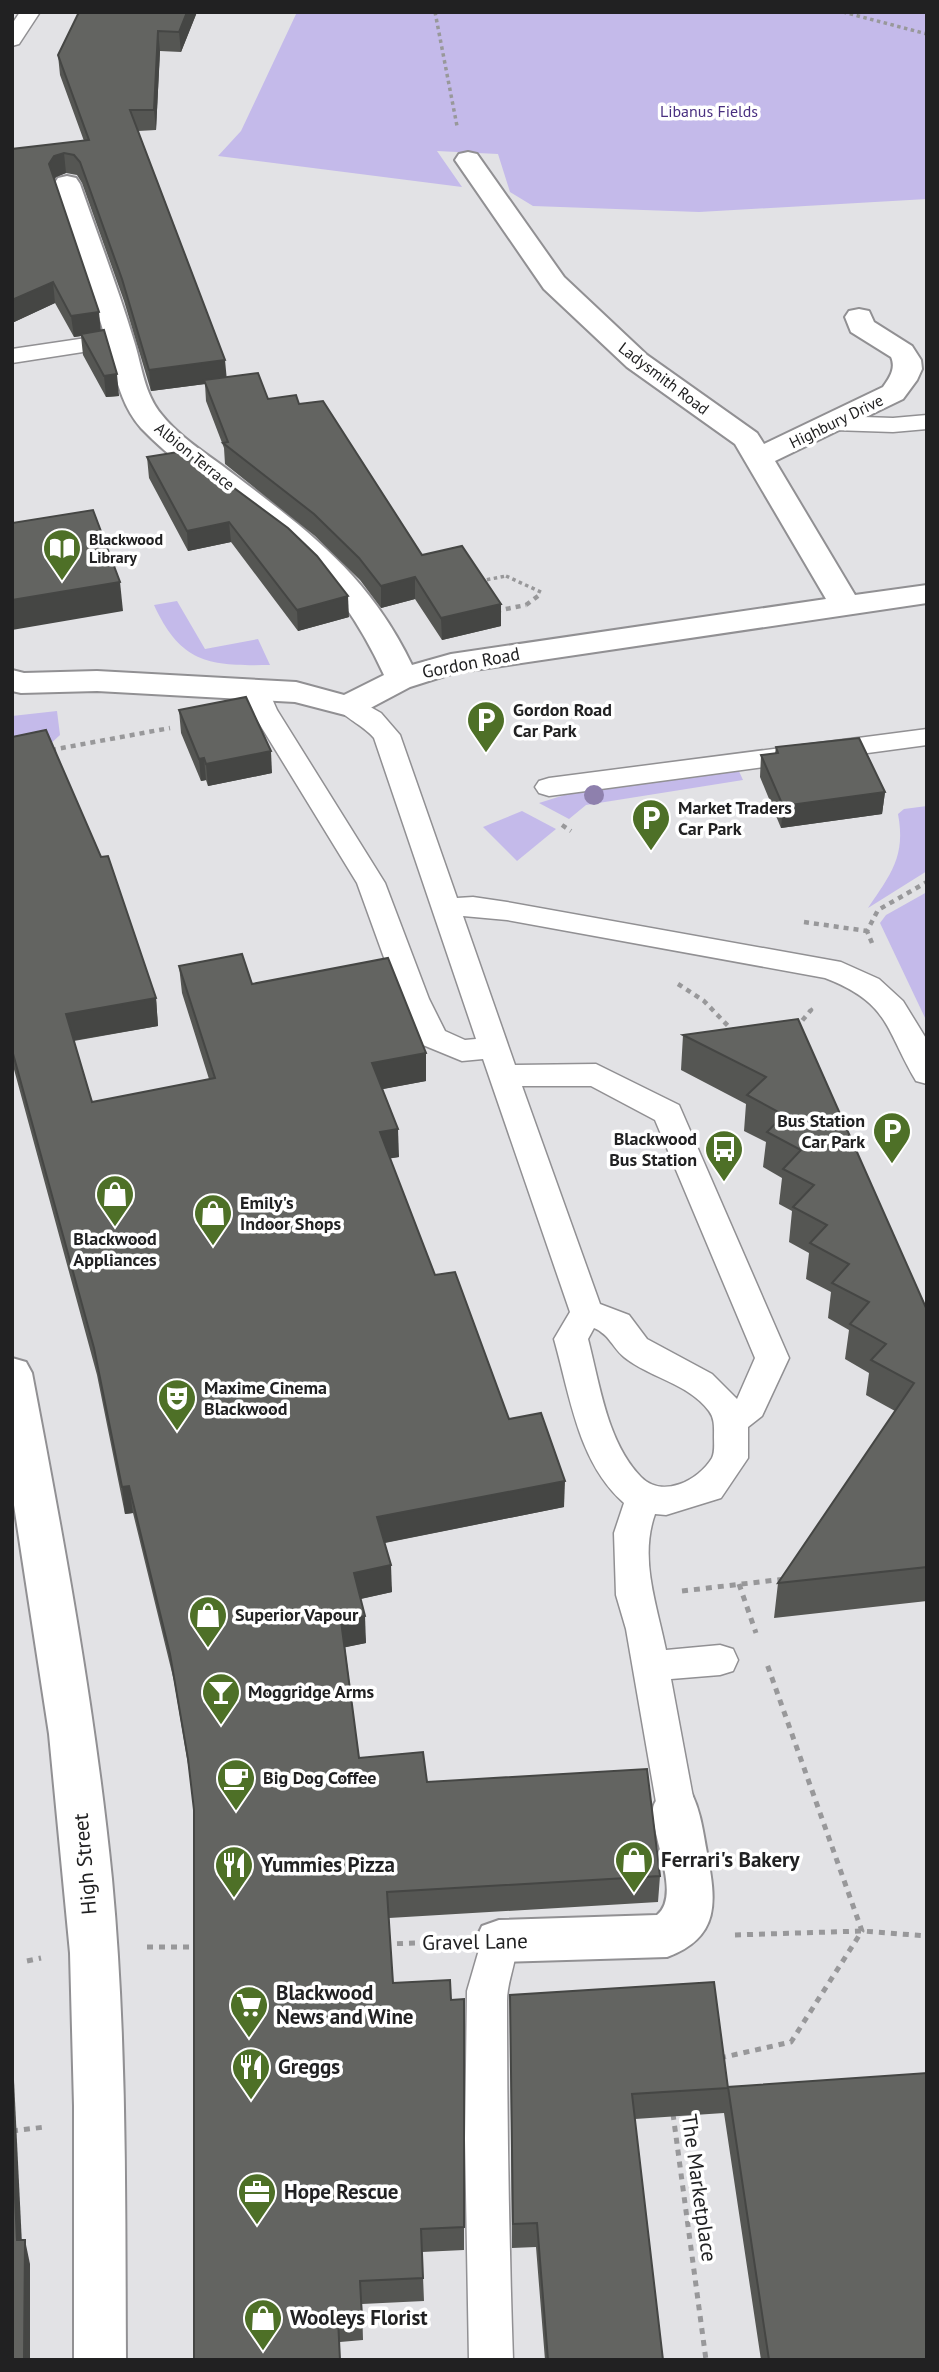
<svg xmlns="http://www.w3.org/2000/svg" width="939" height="2372" viewBox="0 0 939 2372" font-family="'PT Sans',sans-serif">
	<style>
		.green { fill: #c4baea }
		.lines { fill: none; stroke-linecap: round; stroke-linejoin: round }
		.service-casing { stroke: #919093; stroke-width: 3 }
		.pedestrian-casing { stroke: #919093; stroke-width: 4 }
		.minor-casing { stroke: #919093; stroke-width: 4 }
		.secondary-casing { stroke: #919093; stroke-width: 4 }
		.path-far2 { stroke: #98989a; stroke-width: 3.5; stroke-dasharray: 3.5 3.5; stroke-linecap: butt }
		.path-far1 { stroke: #98989a; stroke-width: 4.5; stroke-dasharray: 5 5; stroke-linecap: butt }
		.path { stroke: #98989a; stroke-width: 5; stroke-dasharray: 6 6; stroke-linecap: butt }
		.service { fill: #fff; fill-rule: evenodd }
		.pedestrian { fill: #fff; fill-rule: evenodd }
		.minor { fill: #fff; fill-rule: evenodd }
		.secondary { fill: #fff; fill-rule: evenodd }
		.path-bridge-far1 { stroke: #98989a; stroke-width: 3.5; stroke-dasharray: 3.5 3.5; stroke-linecap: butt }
		.path-bridge { stroke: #98989a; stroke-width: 4.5; stroke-dasharray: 5 5; stroke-linecap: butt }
		.tree { fill: #8e80ad }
		.wall { fill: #555653 }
		.shaded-wall { fill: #454644 }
		.building { fill: #636461; stroke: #454644; stroke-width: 2 }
		.labels { text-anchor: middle; stroke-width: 7; stroke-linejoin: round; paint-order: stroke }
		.far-park-label { font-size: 16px; fill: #492f80; stroke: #fff }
		.far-street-label { font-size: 16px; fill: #212122; stroke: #fff }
		.far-poi-label { font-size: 16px; font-weight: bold; fill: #212122; stroke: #fff; text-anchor: start }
		.street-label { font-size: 18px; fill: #212122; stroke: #fff }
		.poi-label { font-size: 18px; font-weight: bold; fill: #212122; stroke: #fff; text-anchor: start }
		.near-poi-label { font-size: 21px; font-weight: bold; fill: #212122; stroke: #fff; text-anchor: start }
		.near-street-label { font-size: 21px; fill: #212122; stroke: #fff }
	</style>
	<rect width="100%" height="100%" fill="#e2e2e5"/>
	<g class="green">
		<polygon points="297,12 927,12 927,199 699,212 533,206 510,192 498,154 437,151 462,187 218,156 241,131"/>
		<path d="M177,601L205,649L258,639L270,665C210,666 181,664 154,605Z"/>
		<polygon points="57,711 60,735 48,746 12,753 12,716"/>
		<polygon points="737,767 743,780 586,805 569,819 539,803 571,793"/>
		<path d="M927,806V871L868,908C891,874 906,856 898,814L904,809Z"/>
		<polygon points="522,811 556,829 517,861 483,827"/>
		<polygon points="927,892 927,1022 880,923 886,915"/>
	</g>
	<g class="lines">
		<defs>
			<g id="service">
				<polygon points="20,12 40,12 19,44 12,46 12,24"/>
				<polygon points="120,333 128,335 132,340 128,345 12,363 12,349"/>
				<polygon points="927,415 927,429 893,432 833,430 825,428 821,423 825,418 833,416 893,418"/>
				<path d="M257,683L266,685L277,710L385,883L429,999L445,1031L465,1040L476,1039L374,738C363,725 343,717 336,706L340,700L349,698L358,700L381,713L400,735L457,898L473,897L507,902L841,962L879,979L903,1001L927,1040V1084L916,1081C885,1029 890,1003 825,978L507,920L463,916L515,1065L596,1064L679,1105L789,1358L762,1416L748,1427V1458L721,1498L666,1515L655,1514C639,1559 657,1605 666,1650L720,1645L733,1649L738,1660L733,1671L720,1675L671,1679L695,1808L689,1819L676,1824L663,1819L657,1808L626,1629L616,1595L614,1533L624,1503C578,1463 570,1395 554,1339L570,1312L483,1059L462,1061L423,1045L399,999L357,883L251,710L244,691L248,685ZM522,1086H591L655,1120L755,1358L737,1399L712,1374L647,1339L629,1315L600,1304ZM594,1328C610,1335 612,1347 624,1357C650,1378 688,1383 709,1411C715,1419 714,1428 714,1437C714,1444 715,1452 712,1458C699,1480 663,1499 641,1477C607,1442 600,1385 588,1339Z"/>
				<polygon points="927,729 927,745 549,796 539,793 535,787 539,781 549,778"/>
				<path d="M499,1924L513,1929C523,1952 507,1976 507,2001C507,2121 509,2240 513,2360H469L465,2139L467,1991L485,1929Z"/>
			</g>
			<path id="pedestrian" d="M676,1788L692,1794C701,1813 703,1832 707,1853C716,1901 721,1937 667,1957L499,1962L482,1956L475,1941L482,1926L499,1920L657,1915C682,1895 651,1837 653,1809C653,1804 658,1798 660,1794Z"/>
			<path id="minor" d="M468,152L477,154L564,277L647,355L757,433L764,444L883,387C890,377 896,368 891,357L851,332L845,317L849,311L859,309L869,311L874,322L912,346L921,360L922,369L917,380L903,399L775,461L855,595L927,585V603L454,673L410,687L361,713L349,716L295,702L97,691L21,693L12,691V670L24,673L97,671L296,682L344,695L384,675C362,627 332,581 291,547C243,506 185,474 141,428C119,403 115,371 106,340C91,288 71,236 54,184L58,178L67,176L76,178L80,184C98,236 118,288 134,341C142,366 144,394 162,415C181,439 212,457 236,476C311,533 370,577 412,665L451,654L826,599L735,444L627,367L544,289L455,160L459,154Z"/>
			<path id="secondary" d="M12,1358L26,1362L32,1373C64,1541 95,1709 112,1879C127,2039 125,2200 126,2360H74V2106L70,1953L49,1734L12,1492Z"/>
		</defs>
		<use href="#service" class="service-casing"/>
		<use href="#pedestrian" class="pedestrian-casing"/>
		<use href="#minor" class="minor-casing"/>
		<use href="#secondary" class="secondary-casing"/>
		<g class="path-far2">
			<polyline points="435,12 457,126"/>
			<polyline points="843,12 927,34"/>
			<polyline points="506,576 543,593"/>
		</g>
		<g class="path-far1">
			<polyline points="526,605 542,593"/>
			<polyline points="51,750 170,728"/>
			<polyline points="562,825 571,831"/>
			<polyline points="804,922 867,931"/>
			<polyline points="872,943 867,931 878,910 927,882"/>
			<polyline points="678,984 704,1001 732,1030"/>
			<polyline points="796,1028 811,1010 806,1006"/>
		</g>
		<g class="path">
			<polyline points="739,1584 756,1633"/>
			<polyline points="682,1591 785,1579"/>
			<polyline points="735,1935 862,1931 927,1936"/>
			<polyline points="385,1944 449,1942"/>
			<polyline points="147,1947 198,1947"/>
			<polyline points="27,1961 41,1958"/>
			<polyline points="720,2058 791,2042 862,1931 767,1664"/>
			<polyline points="673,2114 706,2360"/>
			<polyline points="12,2131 45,2127"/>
		</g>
		<use href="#service" class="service"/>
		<use href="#pedestrian" class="pedestrian"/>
		<use href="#minor" class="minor"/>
		<use href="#secondary" class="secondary"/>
		<polyline class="path-bridge-far1" points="480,581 506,576"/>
		<polyline class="path-bridge" points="496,611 526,605"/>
	</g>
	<circle class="tree" cx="594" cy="795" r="10"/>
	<g class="wall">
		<polygon points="197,12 181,52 160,51 156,130 138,131 226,377 268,399 299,404 422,555 501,604 501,626 442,640 415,599 381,608 360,580 315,536 225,464 224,448 206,401 205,384 151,391 124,301 82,183 77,175 66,173 56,177 54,179 101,331 119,396 106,397 83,355 81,336 74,337 55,303 12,323 12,149 84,141 60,75 58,55"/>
		<polygon points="147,457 349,617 298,631 231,542 188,551 149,478"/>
		<polygon points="179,710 272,773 208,786 206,780 201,781 181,733"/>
		<polygon points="12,737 156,998 158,1026 74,1041 92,1102 209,1079 182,993 179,966 252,984 426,1053 426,1081 382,1089 399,1157 390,1158 435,1275 509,1419 564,1507 385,1543 392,1592 361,1599 366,1643 345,1647 359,1758 427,1782 660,1876 658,1902 389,1918 393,1983 451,2000 464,1999 464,2250 422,2252 424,2301 362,2304 363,2340 340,2342 340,2360 194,2360 194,1810 191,1782 174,1681 133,1513 125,1514 97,1375 12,1062"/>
		<polygon points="776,747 885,792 882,814 781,828 760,777 761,755 775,754"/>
		<polygon points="798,1019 927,1310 927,1601 774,1618 778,1583 895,1411 866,1395 869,1373 845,1359 849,1330 828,1318 831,1292 806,1279 809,1253 789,1242 792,1211 779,1204 782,1178 763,1167 766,1142 744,1131 746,1104 681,1070 683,1035"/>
		<polygon points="510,1995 728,2088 927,2360 761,2360 724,2113 635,2119 663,2360 545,2360 536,2247 512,2248"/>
	</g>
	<g class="shaded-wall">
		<polygon points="187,12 197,12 181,52 179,32"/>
		<polygon points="158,31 160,51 156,130 154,110"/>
		<polygon points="64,153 66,173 56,177 52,185 49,164 54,156"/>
		<polygon points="53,282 55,303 12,323 12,300"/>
		<polygon points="99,312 101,333 81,334 81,336 74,337 71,316"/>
		<polygon points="225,360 227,381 204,380 205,384 151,391 149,370"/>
		<polygon points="117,374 119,396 106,397 104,376"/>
		<polygon points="229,522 231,542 188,551 187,531"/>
		<polygon points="415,577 415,599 381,608 381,586"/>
		<polygon points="120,582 123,611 12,630 12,600"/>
		<polygon points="348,596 349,617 298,631 297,610"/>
		<polygon points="501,604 501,626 442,640 441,618"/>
		<polygon points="271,751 272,773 208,786 206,764"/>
		<polygon points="204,758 206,780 201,781 199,759"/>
		<polygon points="885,792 882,814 781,828 783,806"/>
		<polygon points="156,998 158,1026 70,1041 66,1014"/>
		<polygon points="426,1053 426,1081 373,1091 372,1063"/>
		<polygon points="398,1129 399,1157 381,1160 380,1132"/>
		<polygon points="565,1481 564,1507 378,1544 377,1517"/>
		<polygon points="129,1486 133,1513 125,1514 122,1487"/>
		<polygon points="391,1565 392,1592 355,1600 354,1573"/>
		<polygon points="365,1616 366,1643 342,1648 341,1621"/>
		<polygon points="12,2039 23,2265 17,2240 12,2136"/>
		<polygon points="25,2240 30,2264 30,2360 24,2360"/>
	</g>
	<g class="building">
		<polygon points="79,12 187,12 179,32 158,31 154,110 130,110 225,360 149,370 122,279 80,162 74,155 64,153 54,156 49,164 99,312 71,316 53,282 12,300 12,149 89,140 58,55"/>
		<polygon points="104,330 117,374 104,376 81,334"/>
		<polygon points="258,373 268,399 296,395 299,404 323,401 422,555 462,546 501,604 441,618 415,577 381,586 359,558 314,514 223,443 228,442 204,380"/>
		<polygon points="184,451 288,528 317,556 348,596 297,610 229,522 187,531 147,457"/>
		<polygon points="93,510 120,582 12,600 12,523"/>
		<polygon points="246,697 271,751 206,764 204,758 199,759 179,710"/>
		<polygon points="46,730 101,857 108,856 156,998 66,1014 92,1102 215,1078 179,966 242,954 252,984 388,958 426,1053 372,1063 398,1129 380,1132 435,1275 455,1272 509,1419 541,1413 565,1481 377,1517 391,1565 354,1573 365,1616 341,1621 359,1758 423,1752 427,1782 647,1769 660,1876 387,1892 393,1983 450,1980 451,2000 464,1999 464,2227 421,2229 423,2278 360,2281 362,2318 338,2319 340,2360 194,2360 194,1810 188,1759 170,1654 129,1486 122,1487 94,1348 12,1050 12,737"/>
		<polygon points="859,738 885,792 783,806 761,755 778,753 776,747"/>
		<polygon points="798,1019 927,1310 927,1567 778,1583 914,1383 871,1360 886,1344 850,1324 869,1302 832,1283 849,1264 810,1243 827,1225 793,1207 814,1185 783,1169 801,1150 767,1132 784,1115 747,1095 766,1077 683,1035"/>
		<polygon points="714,1982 728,2088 632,2094 663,2360 548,2360 537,2223 513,2224 510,1995"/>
		<polygon points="927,2073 927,2360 769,2360 728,2087"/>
		<polygon points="12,2136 17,2240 25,2240 24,2360 12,2360"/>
	</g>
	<defs>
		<symbol id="library-pin" viewBox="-11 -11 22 30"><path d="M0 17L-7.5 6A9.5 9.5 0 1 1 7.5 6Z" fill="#4e7027" stroke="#fff"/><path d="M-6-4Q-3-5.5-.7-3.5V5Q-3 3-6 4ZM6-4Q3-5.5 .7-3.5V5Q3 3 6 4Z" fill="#fff"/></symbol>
		<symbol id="parking-pin" viewBox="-11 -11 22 30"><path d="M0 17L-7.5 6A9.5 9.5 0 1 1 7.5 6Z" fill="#4e7027" stroke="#fff"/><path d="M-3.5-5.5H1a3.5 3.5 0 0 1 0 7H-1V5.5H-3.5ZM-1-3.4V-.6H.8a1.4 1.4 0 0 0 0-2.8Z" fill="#fff"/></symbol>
		<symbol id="bus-pin" viewBox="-11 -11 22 30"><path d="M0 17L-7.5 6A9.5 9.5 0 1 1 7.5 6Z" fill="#4e7027" stroke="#fff"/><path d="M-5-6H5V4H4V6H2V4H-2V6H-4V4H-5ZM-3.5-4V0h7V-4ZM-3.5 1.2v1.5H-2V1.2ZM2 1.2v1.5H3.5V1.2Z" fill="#fff"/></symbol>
		<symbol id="shop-pin" viewBox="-11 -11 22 30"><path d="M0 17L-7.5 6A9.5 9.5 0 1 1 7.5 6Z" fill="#4e7027" stroke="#fff"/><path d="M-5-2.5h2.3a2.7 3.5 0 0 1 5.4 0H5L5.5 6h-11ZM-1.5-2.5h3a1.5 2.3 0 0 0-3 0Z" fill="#fff"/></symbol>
		<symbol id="theatre-pin" viewBox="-11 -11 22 30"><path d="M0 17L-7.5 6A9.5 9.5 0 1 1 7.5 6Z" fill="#4e7027" stroke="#fff"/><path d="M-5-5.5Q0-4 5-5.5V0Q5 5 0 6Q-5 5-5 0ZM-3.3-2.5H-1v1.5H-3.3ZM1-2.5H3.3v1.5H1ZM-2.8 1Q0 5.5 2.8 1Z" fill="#fff"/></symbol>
		<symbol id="bar-pin" viewBox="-11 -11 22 30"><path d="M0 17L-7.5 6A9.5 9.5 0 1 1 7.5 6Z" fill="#4e7027" stroke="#fff"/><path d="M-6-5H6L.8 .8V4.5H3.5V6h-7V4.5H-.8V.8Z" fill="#fff"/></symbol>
		<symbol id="cafe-pin" viewBox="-11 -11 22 30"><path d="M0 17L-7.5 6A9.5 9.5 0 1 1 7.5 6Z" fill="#4e7027" stroke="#fff"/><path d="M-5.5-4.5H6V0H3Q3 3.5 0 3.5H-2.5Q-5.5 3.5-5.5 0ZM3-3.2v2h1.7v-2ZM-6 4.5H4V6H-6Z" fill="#fff"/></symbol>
		<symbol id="restaurant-pin" viewBox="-11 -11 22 30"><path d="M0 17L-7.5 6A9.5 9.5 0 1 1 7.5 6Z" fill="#4e7027" stroke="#fff"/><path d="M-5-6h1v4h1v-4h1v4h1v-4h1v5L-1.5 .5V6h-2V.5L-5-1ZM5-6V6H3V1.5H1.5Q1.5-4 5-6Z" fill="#fff"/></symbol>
		<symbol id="supermarket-pin" viewBox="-11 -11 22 30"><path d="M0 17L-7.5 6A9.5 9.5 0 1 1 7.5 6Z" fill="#4e7027" stroke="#fff"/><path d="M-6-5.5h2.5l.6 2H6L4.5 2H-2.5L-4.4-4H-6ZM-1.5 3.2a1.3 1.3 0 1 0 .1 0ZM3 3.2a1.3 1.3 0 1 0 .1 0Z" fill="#fff"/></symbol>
		<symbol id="office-pin" viewBox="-11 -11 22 30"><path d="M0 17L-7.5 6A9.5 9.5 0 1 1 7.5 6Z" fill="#4e7027" stroke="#fff"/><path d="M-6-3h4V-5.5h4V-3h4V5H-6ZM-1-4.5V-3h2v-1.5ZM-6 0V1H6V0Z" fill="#fff"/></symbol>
	</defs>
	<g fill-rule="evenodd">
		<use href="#library-pin" x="40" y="526" width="44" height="60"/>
		<use href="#parking-pin" x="464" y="698" width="44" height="60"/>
		<use href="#parking-pin" x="629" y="796" width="44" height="60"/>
		<use href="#parking-pin" x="870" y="1109" width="44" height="60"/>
		<use href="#bus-pin" x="702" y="1127" width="44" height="60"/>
		<use href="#shop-pin" x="93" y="1172" width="44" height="60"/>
		<use href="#shop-pin" x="191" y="1191" width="44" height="60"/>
		<use href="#theatre-pin" x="155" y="1376" width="44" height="60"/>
		<use href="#shop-pin" x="186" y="1593" width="44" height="60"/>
		<use href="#bar-pin" x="199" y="1670" width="44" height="60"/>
		<use href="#cafe-pin" x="214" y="1756" width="44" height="60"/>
		<use href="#shop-pin" x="612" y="1838" width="44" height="60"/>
		<use href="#restaurant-pin" x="212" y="1843" width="44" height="60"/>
		<use href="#supermarket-pin" x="227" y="1983" width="44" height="60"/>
		<use href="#restaurant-pin" x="229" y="2045" width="44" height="60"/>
		<use href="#office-pin" x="235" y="2170" width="44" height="60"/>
		<use href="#shop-pin" x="241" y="2296" width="44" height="60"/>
	</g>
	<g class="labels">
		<g class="far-park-label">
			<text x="709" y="117">Libanus Fields</text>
		</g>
		<g class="far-street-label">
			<text transform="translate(664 378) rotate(37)" y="6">Ladysmith Road</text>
			<text transform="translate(836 421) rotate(-26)" y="6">Highbury Drive</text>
			<text transform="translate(195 456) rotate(39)" y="6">Albion Terrace</text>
		</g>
		<g class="far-poi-label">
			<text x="89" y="545">Blackwood<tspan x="89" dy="18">Library</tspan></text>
		</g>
		<g class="street-label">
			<text transform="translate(471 663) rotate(-11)" y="6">Gordon Road</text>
		</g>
		<g class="poi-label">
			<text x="513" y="716">Gordon Road<tspan x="513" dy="21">Car Park</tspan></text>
			<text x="678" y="814">Market Traders<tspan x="678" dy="21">Car Park</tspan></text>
			<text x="865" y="1127" text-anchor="end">Bus Station<tspan x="865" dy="21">Car Park</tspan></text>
			<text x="697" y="1145" text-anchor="end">Blackwood<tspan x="697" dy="21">Bus Station</tspan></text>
			<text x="240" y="1209">Emily's<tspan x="240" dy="21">Indoor Shops</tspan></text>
			<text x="115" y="1245" text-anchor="middle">Blackwood<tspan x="115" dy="21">Appliances</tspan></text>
			<text x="204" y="1394">Maxime Cinema<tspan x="204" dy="21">Blackwood</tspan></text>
			<text x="235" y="1621">Superior Vapour</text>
			<text x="248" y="1698">Moggridge Arms</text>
			<text x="263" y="1784">Big Dog Coffee</text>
		</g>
		<g class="near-poi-label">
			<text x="661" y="1867">Ferrari's Bakery</text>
			<text x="261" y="1872">Yummies Pizza</text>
			<text x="276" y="2000">Blackwood<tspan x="276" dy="24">News and Wine</tspan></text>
			<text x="278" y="2074">Greggs</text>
			<text x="284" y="2199">Hope Rescue</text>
			<text x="290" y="2325">Wooleys Florist</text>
		</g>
		<g class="near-street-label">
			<text transform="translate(85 1864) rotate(-95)" y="7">High Street</text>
			<text transform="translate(475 1942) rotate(-1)" y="7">Gravel Lane</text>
			<text transform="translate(699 2188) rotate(82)" y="7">The Marketplace</text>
		</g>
	</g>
	<rect width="939" height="2372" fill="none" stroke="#212122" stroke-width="28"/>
</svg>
